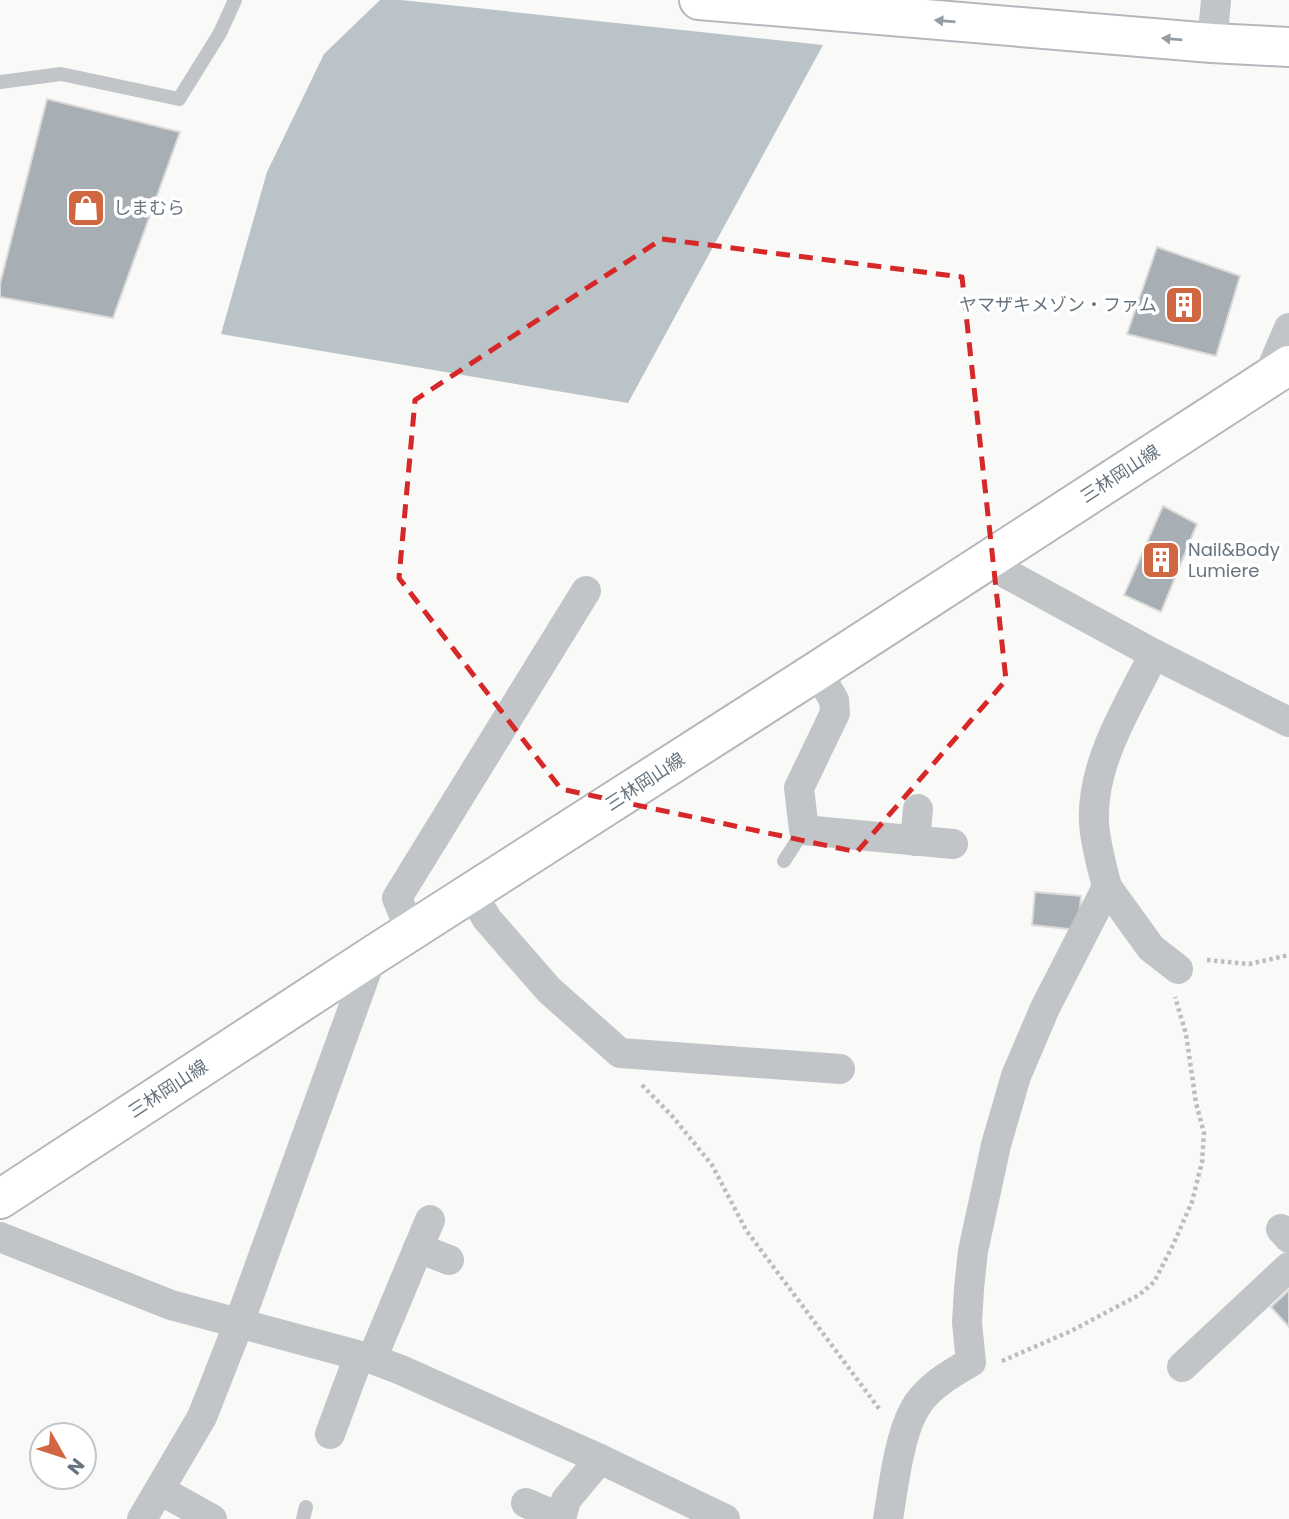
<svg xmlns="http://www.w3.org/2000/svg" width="1289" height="1519" viewBox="0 0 1289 1519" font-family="Poppins,'Noto Sans JP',sans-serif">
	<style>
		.water { fill: #bac3c8 }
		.building { fill: #a7aeb4; stroke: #dbdbda; stroke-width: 2 }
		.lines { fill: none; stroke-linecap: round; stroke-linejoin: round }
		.secondary-casing { stroke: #b4b8bd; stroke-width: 42 }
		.path { stroke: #bbbec0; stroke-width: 4.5; stroke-dasharray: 3.5 3.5; stroke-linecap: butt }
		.lane { stroke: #c1c5c8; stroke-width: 14 }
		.street { stroke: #c1c5c8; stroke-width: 30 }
		.secondary { stroke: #fff; stroke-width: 38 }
		.oneway { fill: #959ea5 }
		.marked { fill: none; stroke: #d62828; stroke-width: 5; stroke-dasharray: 14 9; stroke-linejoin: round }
		.labels { text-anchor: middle; stroke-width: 7; stroke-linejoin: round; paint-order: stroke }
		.poi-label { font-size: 18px; fill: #67747f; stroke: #fff; text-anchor: start }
		.street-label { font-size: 18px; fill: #67747f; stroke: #fff }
	</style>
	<rect width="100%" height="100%" fill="#f9f9f8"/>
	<polygon class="water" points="380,0 401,0 823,45 628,403 221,334 267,172 324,54"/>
	<g class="building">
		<polygon points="47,99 180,132 113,318 0,297 0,284"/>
		<polygon points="1157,247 1240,276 1216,356 1127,334"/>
		<polygon points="1163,506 1197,524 1161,612 1124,595"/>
		<polygon points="1035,892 1081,896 1078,930 1032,925"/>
		<polygon points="1289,1290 1289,1327 1271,1307"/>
	</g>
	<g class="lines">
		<defs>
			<g id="secondary">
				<polyline points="699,0 1212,43 1289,47"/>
				<polyline points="0,1199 372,956 817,671 1289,365"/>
			</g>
		</defs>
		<use href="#secondary" class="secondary-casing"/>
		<g class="path">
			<polyline points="1207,960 1249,964 1289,955"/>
			<polyline points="642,1085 673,1117 712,1165 746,1230 880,1410"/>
			<polyline points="1002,1361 1071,1331 1139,1295 1154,1282 1173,1245 1192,1202 1202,1162 1204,1133 1196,1103 1186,1034 1175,997"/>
		</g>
		<g class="lane">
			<polyline points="0,82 61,74 179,99 220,33 235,0"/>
			<polyline points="784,861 804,830"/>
			<polyline points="303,1519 306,1507"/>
		</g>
		<g class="street">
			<polyline points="1212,43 1216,0"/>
			<polyline points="1267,379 1289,328"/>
			<polyline points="994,555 1007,574 1154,654 1289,722"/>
			<polyline points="817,671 834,700 835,713 799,788 804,830 953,844"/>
			<polyline points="915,841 918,809"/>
			<polyline points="1107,887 1151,948 1178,969"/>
			<polyline points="472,893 487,919 549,990 620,1053 840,1069"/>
			<polyline points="411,932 397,898 586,591"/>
			<polyline points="1281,1229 1289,1238"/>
			<polyline points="0,1237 171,1305 372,1359 401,1370 600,1459 725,1519"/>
			<polyline points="418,1248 449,1260"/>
			<polyline points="372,1359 430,1220"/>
			<polyline points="1182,1367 1289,1267"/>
			<polyline points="330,1434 359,1356"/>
			<polyline points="160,1490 212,1519"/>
			<polyline points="526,1503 561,1518"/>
			<polyline points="142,1519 202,1417 239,1323 372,956"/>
			<polyline points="561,1519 566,1500 600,1459"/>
			<path d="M888,1519C893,1489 899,1438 913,1412C924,1389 950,1374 971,1362L967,1323L969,1289L973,1251L996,1145L1016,1076L1045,1008L1107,887C1102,866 1095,844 1094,822C1091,763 1129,705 1154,654"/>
		</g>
		<use href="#secondary" class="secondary"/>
	</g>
	<defs><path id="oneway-solid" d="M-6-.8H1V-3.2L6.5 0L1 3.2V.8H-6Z" transform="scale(1.75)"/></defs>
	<g class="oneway">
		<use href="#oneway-solid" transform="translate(945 21) rotate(-175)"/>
		<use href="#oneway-solid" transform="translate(1172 39) rotate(-175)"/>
	</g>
	<path class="marked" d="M662,239L962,277L1006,680L857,852L561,789L399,578L415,400Z"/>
	<defs>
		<symbol id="shop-square" viewBox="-11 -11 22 22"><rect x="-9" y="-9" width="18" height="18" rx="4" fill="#d16740" stroke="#fff"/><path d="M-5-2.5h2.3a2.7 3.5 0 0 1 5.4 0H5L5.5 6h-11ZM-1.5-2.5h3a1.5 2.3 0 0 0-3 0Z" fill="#fff"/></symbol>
		<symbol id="building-square" viewBox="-11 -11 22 22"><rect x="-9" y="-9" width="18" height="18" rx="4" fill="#d16740" stroke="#fff"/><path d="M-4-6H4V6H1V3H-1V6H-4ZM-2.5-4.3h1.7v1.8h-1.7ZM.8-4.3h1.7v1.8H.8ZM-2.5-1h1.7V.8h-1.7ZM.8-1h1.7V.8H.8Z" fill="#fff"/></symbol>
	</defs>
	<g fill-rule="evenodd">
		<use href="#shop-square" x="64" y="186" width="44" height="44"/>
		<use href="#building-square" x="1162" y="283" width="44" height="44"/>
		<use href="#building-square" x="1139" y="538" width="44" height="44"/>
	</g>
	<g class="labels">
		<g class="poi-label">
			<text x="113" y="214">しまむら</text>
			<text x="1157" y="311" text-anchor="end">ヤマザキメゾン・ファム</text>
			<text x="1188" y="556">Nail&amp;Body<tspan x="1188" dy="21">Lumiere</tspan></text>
		</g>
		<g class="street-label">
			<text transform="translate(1120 474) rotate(-33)" y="6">三林岡山線</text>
			<text transform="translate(645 782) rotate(-33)" y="6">三林岡山線</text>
			<text transform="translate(168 1089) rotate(-33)" y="6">三林岡山線</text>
		</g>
	</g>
	<g transform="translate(63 1456) rotate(129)"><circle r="33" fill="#ffffff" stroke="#c2c7cc" stroke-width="2"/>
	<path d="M0-5L12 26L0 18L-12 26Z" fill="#d16740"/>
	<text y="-10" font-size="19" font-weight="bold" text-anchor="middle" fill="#67747f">N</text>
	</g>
</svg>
